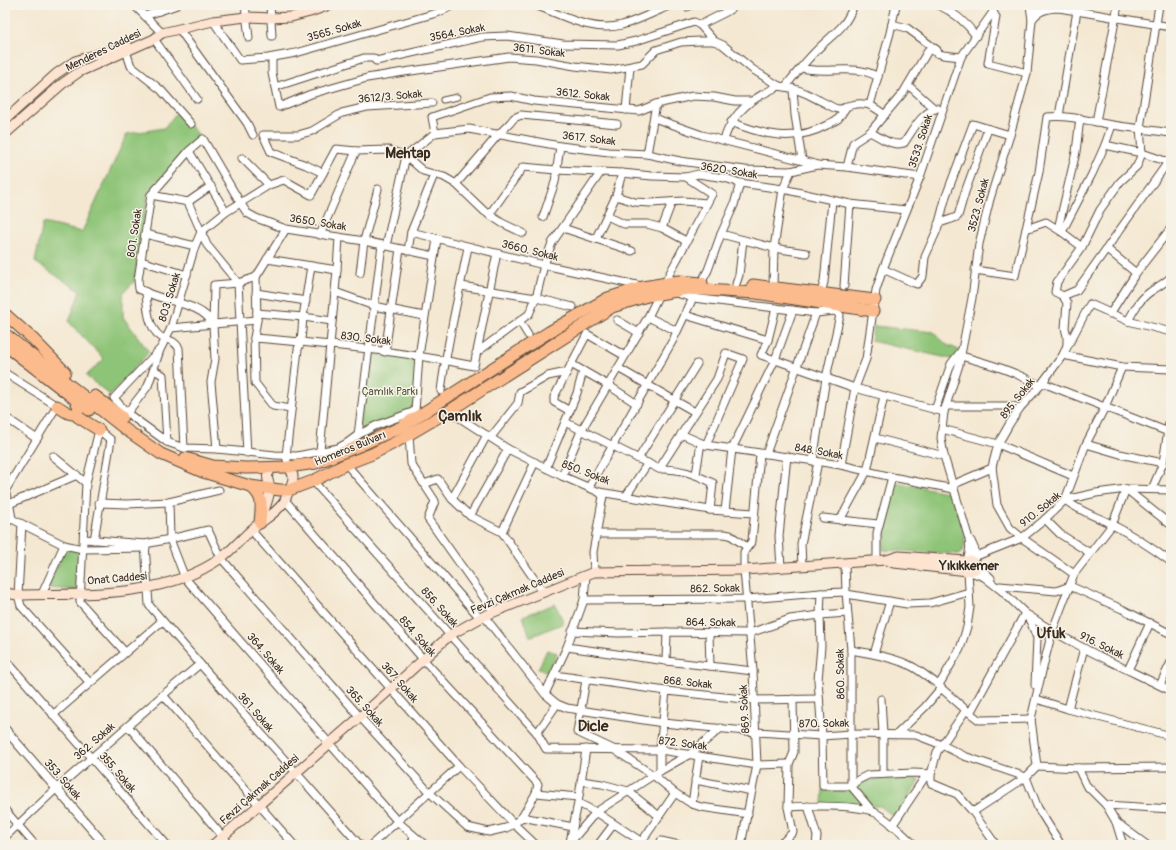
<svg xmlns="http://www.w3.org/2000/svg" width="1176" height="850" viewBox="0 0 1176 850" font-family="Pangolin,sans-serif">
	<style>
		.green { fill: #8ec477; stroke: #64774a }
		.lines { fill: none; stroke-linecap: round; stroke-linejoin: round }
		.pedestrian-casing { stroke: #574639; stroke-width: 7 }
		.minor-casing { stroke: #574639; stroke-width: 9 }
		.tertiary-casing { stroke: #574639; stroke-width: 10 }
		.secondary-casing { stroke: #574639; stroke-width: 11 }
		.primary-casing { stroke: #574639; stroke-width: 13 }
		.pedestrian { stroke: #fff; stroke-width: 5 }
		.minor { stroke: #fff; stroke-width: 7 }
		.tertiary { stroke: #fff; stroke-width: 8 }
		.secondary { stroke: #fde4d1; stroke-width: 9 }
		.primary { stroke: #fbbb8c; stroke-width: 11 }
		.labels { text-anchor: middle; stroke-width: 3; stroke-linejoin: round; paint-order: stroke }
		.street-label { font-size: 11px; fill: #3b2a1e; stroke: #f7f3e8 }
		.park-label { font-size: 11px; fill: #545839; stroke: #f7f3e8 }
		.quarter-label { font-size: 13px; font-weight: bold; fill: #3b2a1e; stroke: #f7f3e8 }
		.district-label { font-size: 15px; font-weight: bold; fill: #3b2a1e; stroke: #f7f3e8 }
	</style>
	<rect width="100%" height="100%" fill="#f7f3e8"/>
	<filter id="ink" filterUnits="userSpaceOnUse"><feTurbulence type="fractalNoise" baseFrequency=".025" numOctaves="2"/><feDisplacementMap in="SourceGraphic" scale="8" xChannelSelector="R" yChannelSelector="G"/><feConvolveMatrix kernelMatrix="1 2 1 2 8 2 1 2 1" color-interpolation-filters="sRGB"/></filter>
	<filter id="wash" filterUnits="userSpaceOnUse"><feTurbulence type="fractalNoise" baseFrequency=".012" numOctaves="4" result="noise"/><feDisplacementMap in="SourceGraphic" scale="16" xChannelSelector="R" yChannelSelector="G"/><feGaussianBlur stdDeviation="0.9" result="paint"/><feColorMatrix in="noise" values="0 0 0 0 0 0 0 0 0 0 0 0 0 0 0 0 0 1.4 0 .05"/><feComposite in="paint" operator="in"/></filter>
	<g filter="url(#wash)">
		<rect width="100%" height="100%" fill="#f4e8d2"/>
		<g class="green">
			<polygon points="178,111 200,137 186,149 148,193 134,282 123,293 123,317 149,352 110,395 86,376 104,359 69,322 80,291 35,262 43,223 82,232 127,134 164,128"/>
			<polygon points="874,326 934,332 947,345 959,350 956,360 871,341"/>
			<polygon points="368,350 419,356 415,411 358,435"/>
			<path d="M895,482L952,493L965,537L964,548L960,554L883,550C886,527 888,504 895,482Z"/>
			<polygon points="66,546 81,550 77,590 48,588"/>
			<polygon points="555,604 564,623 530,637 523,616"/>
			<polygon points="547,650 557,653 549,673 538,669"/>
			<polygon points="879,779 919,779 918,783 897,815 892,815 880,806 822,807 823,786 857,787 857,783 860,781"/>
		</g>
	</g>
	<g filter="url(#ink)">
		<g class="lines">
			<defs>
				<polyline id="pedestrian" points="443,100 457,97"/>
				<g id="minor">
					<polyline points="134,5 162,33"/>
					<polyline points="245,5 249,38"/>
					<polyline points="270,5 272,36"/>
					<path d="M535,5C562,15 592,33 622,25C639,20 655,12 671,5"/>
					<polyline points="687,5 687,7 691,5"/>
					<path d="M938,5C954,12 966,22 976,36"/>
					<polyline points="1030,5 1032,20"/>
					<polyline points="1159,5 1140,128 1142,153 1137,166 1120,182 1100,210 1082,247 1057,282 1055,292 1063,296 1067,303 1065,328 1067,336 1067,345 1063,355 1122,367 1171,369"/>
					<polyline points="993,12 996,17 988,63 1027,73"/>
					<polyline points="145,16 177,5"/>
					<polyline points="1034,16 1038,5"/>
					<polyline points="213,21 240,60 268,58 296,53 440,12 453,5"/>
					<polyline points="892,24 907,28 937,50 937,53 943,55 961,57"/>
					<polyline points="700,25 726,12 735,6 739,5"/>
					<polyline points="179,29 247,123 253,135"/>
					<polyline points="154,39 197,99"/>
					<polyline points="126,51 131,66 161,90 191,124"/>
					<polyline points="272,58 272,73 279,107 311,94 367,78 404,72 509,57 536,59 575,66 611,70 642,64 656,50 681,42 700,41 714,41 723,45 752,69 779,86"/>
					<path d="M801,68C826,75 855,63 878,77"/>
					<polyline points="908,85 935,109 937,108"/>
					<polyline points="275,87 364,58 373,58 376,61 482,37 507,36 563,44 618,45 636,41 694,22 700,25 714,41"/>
					<path d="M785,87C799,88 812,97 825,103C829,105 834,109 839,109C843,109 847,106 851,105C867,101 873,106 885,115"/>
					<polyline points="793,89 795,115 802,160"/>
					<polyline points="870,105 890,33 896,5"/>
					<polyline points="626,110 630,67"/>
					<polyline points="1059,116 1078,5"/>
					<polyline points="654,118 702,135 815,164"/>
					<path d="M731,122C764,135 794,143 827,125C830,123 835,121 838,119C841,116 844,110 847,106"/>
					<polyline points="1096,122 1118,5"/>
					<path d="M870,132C880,137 892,147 904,143C912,132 921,113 935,109"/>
					<polyline points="435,133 432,117 490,97 511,96 534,101 639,111 656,104 693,96 714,97 735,101 750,101"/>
					<path d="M724,139C734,110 753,98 779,86L785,87C796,73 808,58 822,45C838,30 845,27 854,5"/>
					<polyline points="1105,145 1112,125"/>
					<polyline points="189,151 226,212"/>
					<polyline points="647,154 656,104"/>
					<polyline points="242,158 269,185"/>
					<polyline points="847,167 853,143 870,132 903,93 929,49 937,53"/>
					<polyline points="323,173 306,165 271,152 263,135 298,135 312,131 342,113 367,107 432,103"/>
					<polyline points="456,184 499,134 510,123 514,118 521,115 617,124"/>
					<polyline points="151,195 188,202 211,186"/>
					<polyline points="616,196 635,202 651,203 683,201 707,203"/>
					<polyline points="188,202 207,245 238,283 247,453"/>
					<polyline points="489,215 523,167 556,170 622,173 652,176 686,177 698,174 725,178 740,183 783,189 850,204 906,210"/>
					<polyline points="607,216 624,224 647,224 662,228 686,241"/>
					<polyline points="543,217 555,182 560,146"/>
					<path d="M938,224C945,220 952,220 958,216L965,192L988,129"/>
					<polyline points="563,228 632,251"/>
					<polyline points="662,228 672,202"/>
					<polyline points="286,229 256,277 257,320 254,338 255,383 273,406 291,409"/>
					<polyline points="1058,229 1076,152 1080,118"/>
					<polyline points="411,232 544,265 641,286"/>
					<polyline points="1062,232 1092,174 1105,145 1142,153 1171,163"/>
					<polyline points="145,234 195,246"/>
					<polyline points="721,234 774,248 806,253"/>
					<polyline points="320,235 356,151"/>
					<polyline points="596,238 616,196 622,173"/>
					<polyline points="437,239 419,356 415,411 375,426 358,435 347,443 338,448 297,456 275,455 217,449 184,448 167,442 127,413 114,398 161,348 171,328 195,246 201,232 226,212 269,185 284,180 311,195 336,149 356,151 389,150 406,156 435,133 469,129 560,146 609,152 647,154 680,161 745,170 791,171 817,165 847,167 920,177"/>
					<polyline points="386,246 406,156 423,171 444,177 456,184 484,211 502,223 523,233"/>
					<path d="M1082,247L1062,232L1046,222L1026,229L1039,172L1047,117C1070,115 1090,121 1112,125C1132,128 1151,130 1171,133"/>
					<polyline points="1107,249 1136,273"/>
					<polyline points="408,251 411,232 434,175"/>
					<polyline points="267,259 337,270"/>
					<polyline points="141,261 187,275"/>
					<polyline points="883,269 914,283 917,284 923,276 925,257 937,230 946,196 973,124 1010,135"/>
					<polyline points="975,270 1015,276 1026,229"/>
					<polyline points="360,273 364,241 378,189"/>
					<polyline points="701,283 708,270 721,234 734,205 740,183"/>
					<polyline points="736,284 739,275 743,240"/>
					<polyline points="461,286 536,298 573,307"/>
					<polyline points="844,286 850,204"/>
					<polyline points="773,287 774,248 783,189 791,171"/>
					<path d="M146,292C164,302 204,303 213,325"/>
					<polyline points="335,292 374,306 424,316"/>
					<polyline points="256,293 306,301"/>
					<polyline points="676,293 693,298 816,313 835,311 840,315 826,378 813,461"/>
					<polyline points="821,293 824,282 832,201"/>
					<polyline points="1063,296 1077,290 1168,162"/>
					<polyline points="776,308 768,340 761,355 855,388 944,412"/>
					<polyline points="257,313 303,317 332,321"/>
					<polyline points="1110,314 1136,273 1171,228"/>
					<polyline points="685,315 768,340"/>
					<polyline points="648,317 677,331"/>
					<polyline points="617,320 639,333"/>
					<path d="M1128,321C1134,310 1140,299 1150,292C1157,287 1165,283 1171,277"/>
					<polyline points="520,322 528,335"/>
					<polyline points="171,328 257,320"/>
					<path d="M254,338C327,344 401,351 474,366L497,253"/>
					<polyline points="385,352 400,249"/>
					<polyline points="476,353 529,314 536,298 544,265 552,243 601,172"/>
					<path d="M961,356C989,364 1015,371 1040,386"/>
					<polyline points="571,364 608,385 637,404"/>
					<polyline points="618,368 695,412"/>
					<polyline points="154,370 163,375 167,442"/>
					<polyline points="5,373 57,406 5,491"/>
					<polyline points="1043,383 1171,433"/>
					<path d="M441,391C447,342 459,295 468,247"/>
					<polyline points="946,406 1013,406 1020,408"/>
					<polyline points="935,410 951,364 961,351"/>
					<polyline points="449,411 508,449 562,476 599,492 710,510 754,513"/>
					<polyline points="570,411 554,402 554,397 587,334 625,356"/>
					<polyline points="127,413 148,386 160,350"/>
					<polyline points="5,417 37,439"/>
					<path d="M565,422L659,469C679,468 695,474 713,483L710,510"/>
					<polyline points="942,429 998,444 1073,476"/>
					<polyline points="681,434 706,445 841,465 892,477 954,489"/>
					<polyline points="358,435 382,245"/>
					<polyline points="409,435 411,464 435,501 428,519 494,612"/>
					<polyline points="491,437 518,403 520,392 548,376 567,372"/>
					<polyline points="875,438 944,456"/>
					<polyline points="1086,444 1120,454 1163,463"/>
					<path d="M184,448L179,348C173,339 169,341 161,337C148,329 147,306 146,292L139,289L138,280L151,195L189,151L203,139L241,204L247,213L256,218L286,229L364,241L434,256"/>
					<polyline points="217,449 211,382 215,359 213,325 214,285 238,283 256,277"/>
					<polyline points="320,451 337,270 339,237"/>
					<polyline points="766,454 816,313"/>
					<polyline points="53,456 86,483"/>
					<polyline points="638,459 697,364"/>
					<polyline points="287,460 286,456 298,349 301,342 303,317 311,266"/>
					<polyline points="535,462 502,532 543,592"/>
					<polyline points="346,464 480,618"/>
					<polyline points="841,465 855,388 866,359 876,290 883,269 920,177 961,57 993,12 994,5"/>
					<polyline points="546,468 577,393 583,371"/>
					<polyline points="659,469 717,379 726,353 743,359 706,445"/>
					<polyline points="696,474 701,443"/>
					<polyline points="562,476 581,431 648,317 664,284 712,194 686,177"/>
					<polyline points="313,481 537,733 546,749 660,750 757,765 789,764"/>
					<polyline points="424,484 438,479 452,499 470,516 502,532"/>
					<polyline points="952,485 992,468"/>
					<polyline points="589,487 673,340 693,298"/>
					<polyline points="1126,489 1171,525"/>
					<polyline points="1152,489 1163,463 1171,410"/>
					<polyline points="5,492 10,507 12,519"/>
					<polyline points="626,496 648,463"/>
					<polyline points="452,499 487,435"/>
					<polyline points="285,500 423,659 538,784 536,793 578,797"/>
					<polyline points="1065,500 1086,444 1105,407 1122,367"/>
					<path d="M1065,500C1078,510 1092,515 1107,522C1129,533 1151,547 1171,562"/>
					<polyline points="169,502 170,539 185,578 398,822 425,845"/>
					<polyline points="99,503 127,504 169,502 219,490"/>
					<polyline points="9,504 77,475"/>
					<polyline points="725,511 732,449 775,360 793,310"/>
					<polyline points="470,516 508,449"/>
					<polyline points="823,518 878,524"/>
					<polyline points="12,519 64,545"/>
					<polyline points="1045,519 1060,534 1090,553"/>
					<polyline points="840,520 867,471 884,396"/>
					<polyline points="5,523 12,519"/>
					<polyline points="22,524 18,595 21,606 90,683"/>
					<polyline points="251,530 459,766 514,824 536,845"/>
					<polyline points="596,534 724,534 730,535 747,547"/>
					<polyline points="84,539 145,544 170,539 208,530 221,558 360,717 430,793 467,827 489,832 506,828 514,824 522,817 536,793"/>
					<polyline points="94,540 111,440 99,430 86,483 80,602 125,652"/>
					<polyline points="971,541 975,550 975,563 991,578"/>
					<polyline points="145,544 149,605 200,664 360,845"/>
					<polyline points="974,557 1022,538 1043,521 1065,500 1096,493 1126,489 1171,490"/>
					<polyline points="877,560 877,533 892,477"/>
					<path d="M966,561C970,555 970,546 969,539L944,456L941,438L944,412L959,365L972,298L979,244L990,199L1010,135L1027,73L1032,20C1038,10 1049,8 1059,8L1171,27"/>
					<polyline points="845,563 846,592 851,650 851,786 873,812"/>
					<polyline points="802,566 801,544 818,462"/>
					<polyline points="781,568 779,536 787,456"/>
					<polyline points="594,572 593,552 603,496 599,492"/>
					<polyline points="1074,574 1022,538 1010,528 997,505 992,467 998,444 1010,423 1020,408 1040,386 1063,355 1090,304 1128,321 1171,332"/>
					<polyline points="1000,586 1056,591 1070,586 1122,609 1171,634"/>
					<polyline points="821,593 820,615 821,646 818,680 822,736 823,786 851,786 858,780 868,775 914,773 931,774"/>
					<polyline points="42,594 64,545 83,549 146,548"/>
					<polyline points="846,594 907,604 930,603 969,592"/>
					<polyline points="584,600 747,599 821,593 846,592"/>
					<path d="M1028,615C1073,646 1123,667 1171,691"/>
					<polyline points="484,616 545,694 557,704 567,708 663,723 756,732 822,736 851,734 916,735 942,745 964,756 1026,777 1038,808 1061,845"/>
					<polyline points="572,631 619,633 667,632 750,633 790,619 820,615 847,613"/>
					<polyline points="709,633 710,666"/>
					<polyline points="567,647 666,661 753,671"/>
					<path d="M851,650C869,653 897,658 913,667C922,672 930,679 939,685"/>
					<polyline points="874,654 890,601"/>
					<polyline points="5,659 167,845"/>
					<polyline points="666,661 667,632"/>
					<polyline points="1128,670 1150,623"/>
					<polyline points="555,675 666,691 754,700 819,699"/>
					<polyline points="586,680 577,732 613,749 653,775 675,793 692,804 701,807 748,814"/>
					<polyline points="1160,685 1171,662"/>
					<polyline points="941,688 966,710 979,720 1031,719"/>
					<polyline points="545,694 567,647 584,600 586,575"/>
					<polyline points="163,695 294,845"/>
					<polyline points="881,699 883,734 883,774"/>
					<polyline points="1036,699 1068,709 1171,736"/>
					<polyline points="1068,709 1084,648"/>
					<polyline points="966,710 937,752 931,774 931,783 957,794 973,812"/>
					<polyline points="970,713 1025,613"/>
					<polyline points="53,715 162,621"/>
					<polyline points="128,726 230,845"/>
					<polyline points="537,733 557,704"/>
					<polyline points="897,734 925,707 941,688 939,685 960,649 967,627 970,607 968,571 984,577 1002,591 1025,613 1031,623 1037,638 1035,685"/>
					<polyline points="1037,766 1078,768 1171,767"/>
					<polyline points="1078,768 1086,785 1106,805 1116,822 1123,845"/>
					<polyline points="660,771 660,750 666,691"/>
					<polyline points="695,780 752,791"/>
					<polyline points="581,781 602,784 628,791 659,816"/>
					<polyline points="578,803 596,812 642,842"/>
					<polyline points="692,804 699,756"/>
					<polyline points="1106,805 1171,809"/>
					<polyline points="808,806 817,836 816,845"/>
					<path d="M788,807C809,806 855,804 874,812C889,819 902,834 915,845"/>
					<polyline points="5,810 35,845"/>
					<polyline points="522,817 573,827"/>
					<polyline points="1116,822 1147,845"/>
					<polyline points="892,826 927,774"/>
					<polyline points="5,837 57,788 163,695 200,664"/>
					<polyline points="661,841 679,845"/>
					<polyline points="570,842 578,803 586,749"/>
					<polyline points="569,844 596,812 660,771 690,754 721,728"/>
					<polyline points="640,844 675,793"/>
					<polyline points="371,845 459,766"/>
					<polyline points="411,845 414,837"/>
					<polyline points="598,845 613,825"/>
					<polyline points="741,845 757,765 753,671 744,570 744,552 752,541 760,454"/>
					<polyline points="776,845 783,842 793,832 788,807 789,764 794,752 793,699"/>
					<polyline points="996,845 973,812 1026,777 1037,766 1031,719 1043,667 1052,632 1074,574 1112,525 1126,489"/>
				</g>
				<polyline id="tertiary" points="5,729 105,845"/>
				<g id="secondary">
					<polyline points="5,120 56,74 75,61 127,45"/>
					<polyline points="5,134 62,84 79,72 154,39 162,33 213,21 246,17 271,18 291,17 310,12 329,5"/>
					<path d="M263,514C265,508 270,495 270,489C270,479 263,479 272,468"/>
					<path d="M5,593L18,595C86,593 163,599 221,558C231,551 240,540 250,531C261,521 275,515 284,502C286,498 287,495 289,491C293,481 296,475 288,467"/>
					<polyline points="213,845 360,717 450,635 484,616 594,572 744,570 886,560 899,556 966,561 970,560 975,563 975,567 974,570 968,571 894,563 886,560"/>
				</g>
				<g id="primary">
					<polyline points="753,285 875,300"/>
					<polyline points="5,314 33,339 65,372"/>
					<polyline points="5,334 125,429 161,454 203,472 250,486 280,490 289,490 313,481 346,464 372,454 396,442 449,411 612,307 647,296 688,289 756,293 873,311"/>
					<polyline points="5,345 89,410"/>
					<polyline points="95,396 122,417"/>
					<path d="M57,406C63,409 70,417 77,413L79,407L75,399"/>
					<polyline points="77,413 78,417 99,430"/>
					<polyline points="185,458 213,466 246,468 288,467 316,463 359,446 401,427 549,332 608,298 643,287 679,281 702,283"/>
					<path d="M250,486C265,498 261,506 260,523"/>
				</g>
			</defs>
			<use href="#pedestrian" class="pedestrian-casing"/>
			<use href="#minor" class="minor-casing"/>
			<use href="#tertiary" class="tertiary-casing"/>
			<use href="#secondary" class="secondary-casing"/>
			<use href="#primary" class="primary-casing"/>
			<use href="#pedestrian" class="pedestrian"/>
			<use href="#minor" class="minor"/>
			<use href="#tertiary" class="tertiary"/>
			<use href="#secondary" class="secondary"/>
			<use href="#primary" class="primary"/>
		</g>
	</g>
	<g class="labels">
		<g class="street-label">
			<text transform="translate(334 30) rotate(-16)" y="4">3565. Sokak</text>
			<text transform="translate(457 32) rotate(-11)" y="4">3564. Sokak</text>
			<text transform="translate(103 50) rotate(-26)" y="4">Menderes Caddesi</text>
			<text transform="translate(539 50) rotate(7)" y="4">3611. Sokak</text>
			<text transform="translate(583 94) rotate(6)" y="4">3612. Sokak</text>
			<text transform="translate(390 96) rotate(-5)" y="4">3612/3. Sokak</text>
			<text transform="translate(589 138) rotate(7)" y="4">3617. Sokak</text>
			<text transform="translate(920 141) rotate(-72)" y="4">3533. Sokak</text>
			<text transform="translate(729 170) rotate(9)" y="4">3620. Sokak</text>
			<text transform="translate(978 205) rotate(-75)" y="4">3523. Sokak</text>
			<text transform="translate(318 222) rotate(9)" y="4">3650. Sokak</text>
			<text transform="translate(134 233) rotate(-81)" y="4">801. Sokak</text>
			<text transform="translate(530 250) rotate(14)" y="4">3660. Sokak</text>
			<text transform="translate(169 297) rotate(-73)" y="4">803. Sokak</text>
			<text transform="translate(366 338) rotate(7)" y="4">830. Sokak</text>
			<text transform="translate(1017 398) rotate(-52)" y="4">895. Sokak</text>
			<text transform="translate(350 448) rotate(-22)" y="4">Homeros Bulvarı</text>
			<text transform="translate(819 451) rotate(10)" y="4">848. Sokak</text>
			<text transform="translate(586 472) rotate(21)" y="4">850. Sokak</text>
			<text transform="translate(1040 509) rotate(-39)" y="4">910. Sokak</text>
			<text transform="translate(117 578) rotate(-5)" y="4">Onat Caddesi</text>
			<text transform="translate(715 588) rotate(-1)" y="4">862. Sokak</text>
			<text transform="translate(517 591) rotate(-23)" y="4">Fevzi Çakmak Caddesi</text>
			<text transform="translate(440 607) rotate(48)" y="4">856. Sokak</text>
			<text transform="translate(711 622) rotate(1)" y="4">864. Sokak</text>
			<text transform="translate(418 636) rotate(49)" y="4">854. Sokak</text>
			<text transform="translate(1102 645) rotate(26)" y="4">916. Sokak</text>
			<text transform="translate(266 653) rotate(49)" y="4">364. Sokak</text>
			<text transform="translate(840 674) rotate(-91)" y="4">860. Sokak</text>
			<text transform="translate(400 682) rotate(49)" y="4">367. Sokak</text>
			<text transform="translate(688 682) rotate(6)" y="4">868. Sokak</text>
			<text transform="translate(365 706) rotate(48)" y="4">365. Sokak</text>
			<text transform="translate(744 709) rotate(-93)" y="4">869. Sokak</text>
			<text transform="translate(256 712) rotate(49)" y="4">361. Sokak</text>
			<text transform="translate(824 723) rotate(-1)" y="4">870. Sokak</text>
			<text transform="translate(94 741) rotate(-41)" y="4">362. Sokak</text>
			<text transform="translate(683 743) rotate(7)" y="4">872. Sokak</text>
			<text transform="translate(118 772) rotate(49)" y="4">355. Sokak</text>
			<text transform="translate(63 779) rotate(49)" y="4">353. Sokak</text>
			<text transform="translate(259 789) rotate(-41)" y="4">Fevzi Çakmak Caddesi</text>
		</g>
		<g class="park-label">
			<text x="390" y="395">Çamlık Parkı</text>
		</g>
		<g class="quarter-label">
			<text x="969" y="570">Yıkıkkemer</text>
		</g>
		<g class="district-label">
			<text x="408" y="158">Mehtap</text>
			<text x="460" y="421">Çamlık</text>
			<text x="1051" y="638">Ufuk</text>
			<text x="593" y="731">Dicle</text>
		</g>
	</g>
	<rect width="1176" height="850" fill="none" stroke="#f7f3e8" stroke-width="20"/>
</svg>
